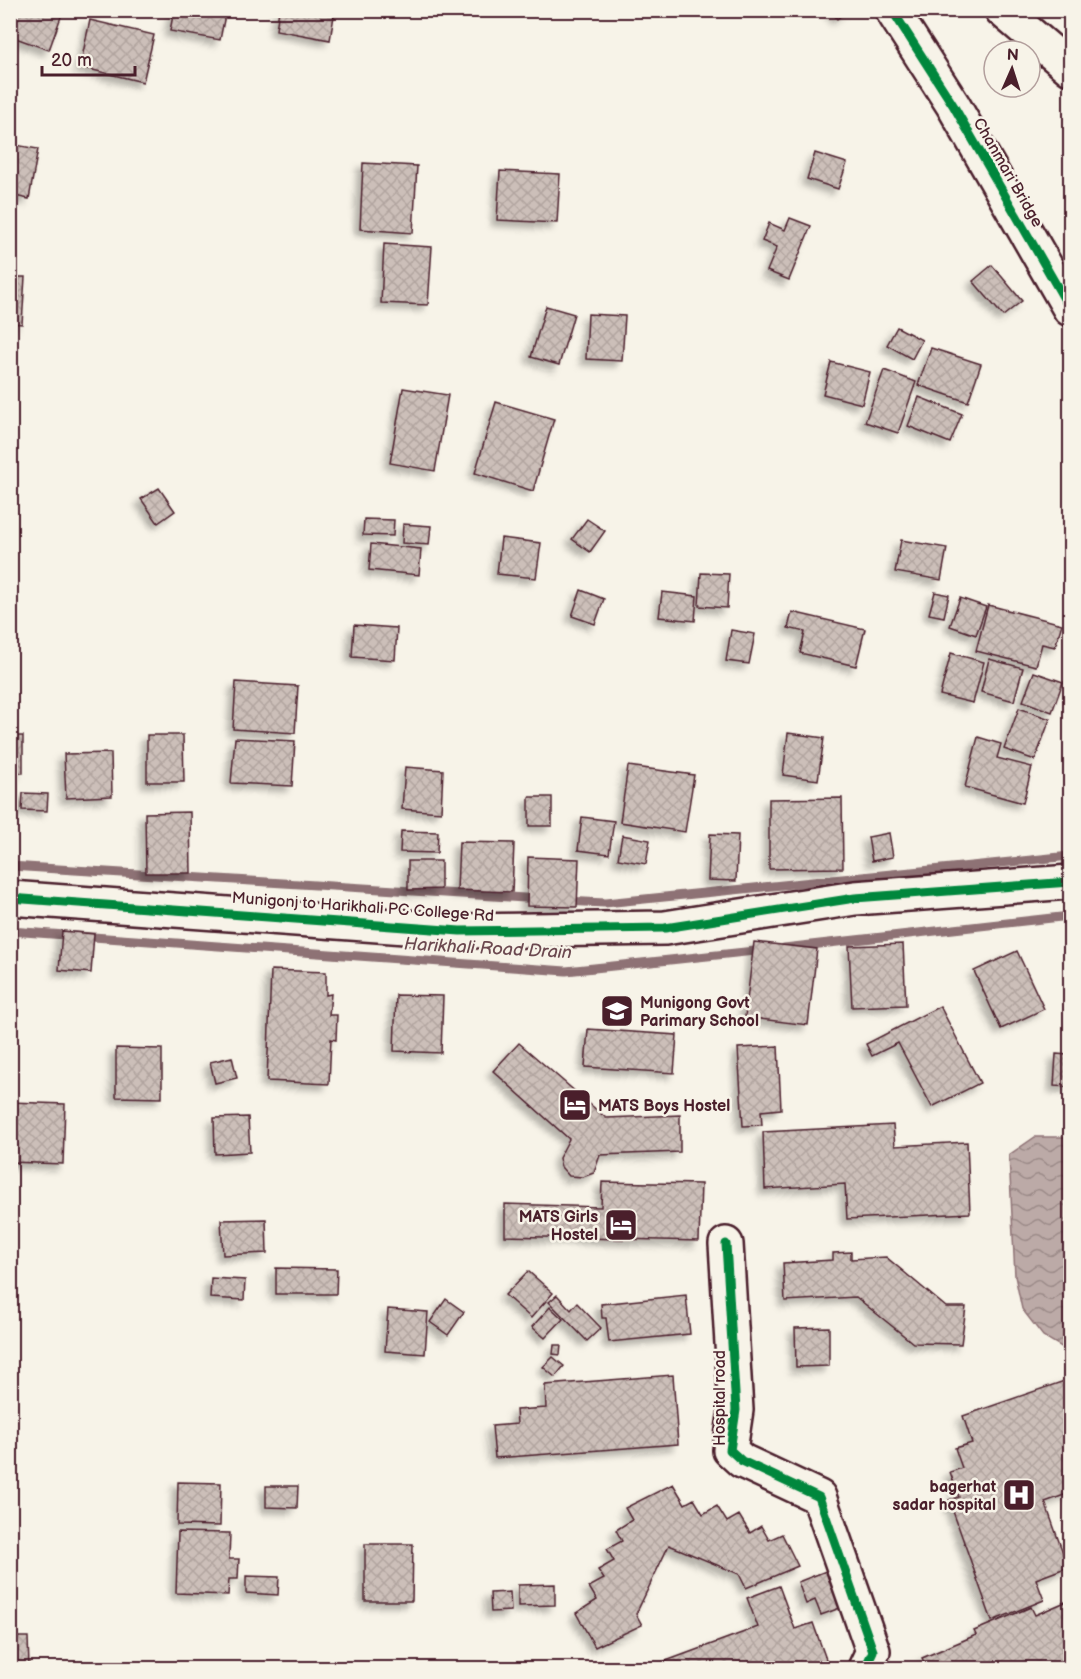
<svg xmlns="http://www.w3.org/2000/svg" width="1081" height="1679" viewBox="0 0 1081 1679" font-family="'Balsamiq Sans',sans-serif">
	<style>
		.water { fill: url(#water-waves); stroke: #8e7275; stroke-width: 1.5 }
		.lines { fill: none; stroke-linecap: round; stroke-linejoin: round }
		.stream { stroke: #8e7275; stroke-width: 9 }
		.building { fill: url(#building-cross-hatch); stroke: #4a1f2b; stroke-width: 1.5; filter: url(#shadow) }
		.minor-casing { stroke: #4a1f2b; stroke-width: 38 }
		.major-casing { stroke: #4a1f2b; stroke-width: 38 }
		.minor { stroke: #f7f3e8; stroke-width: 33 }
		.major { stroke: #f7f3e8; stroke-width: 33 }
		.cycleway-casing { stroke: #f7f3e8; stroke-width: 13 }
		.cycleway { stroke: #00873e; stroke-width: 9 }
		.labels { text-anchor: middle; stroke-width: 5; stroke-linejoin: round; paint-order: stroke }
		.street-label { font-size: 16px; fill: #4a1f2b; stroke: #f7f3e8 }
		.poi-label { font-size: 16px; font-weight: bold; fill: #4a1f2b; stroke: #f7f3e8; text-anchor: start }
		.water-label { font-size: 18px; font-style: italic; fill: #6c4950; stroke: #f7f3e8 }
	</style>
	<defs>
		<pattern id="water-waves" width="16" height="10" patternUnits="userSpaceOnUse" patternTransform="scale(1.5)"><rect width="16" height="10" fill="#bcaaa7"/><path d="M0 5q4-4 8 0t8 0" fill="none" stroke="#9b8a88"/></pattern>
		<pattern id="building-cross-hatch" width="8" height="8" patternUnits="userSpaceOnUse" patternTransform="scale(1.5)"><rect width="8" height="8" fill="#ccbfb9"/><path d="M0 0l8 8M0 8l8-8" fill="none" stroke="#b1a49f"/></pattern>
		<filter id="shadow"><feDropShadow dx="-5.5" dy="5.5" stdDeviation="3" flood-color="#0004"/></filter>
	</defs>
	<rect width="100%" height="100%" fill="#f7f3e8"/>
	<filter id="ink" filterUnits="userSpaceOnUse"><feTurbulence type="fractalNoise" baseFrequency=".0167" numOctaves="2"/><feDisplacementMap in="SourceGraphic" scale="12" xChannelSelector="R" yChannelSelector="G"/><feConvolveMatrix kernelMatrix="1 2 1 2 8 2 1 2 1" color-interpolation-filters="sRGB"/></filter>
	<g filter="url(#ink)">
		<polygon class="water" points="1035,1137 1070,1137 1070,1352 1043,1336 1022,1309 1015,1276 1009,1155"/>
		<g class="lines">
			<g class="stream">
				<polyline points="10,866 540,899"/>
				<polyline points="565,901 605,903 1070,856"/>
				<polyline points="10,931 566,971 764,950"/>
				<polyline points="784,948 1070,916"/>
			</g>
		</g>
		<g class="building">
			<polygon points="10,10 53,10 62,14 49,50 10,36"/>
			<polygon points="174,10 226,10 220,40 170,31"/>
			<polygon points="279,10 335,10 330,40 276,30"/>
			<polygon points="831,10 848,10 837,19"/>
			<polygon points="90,20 154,35 143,82 80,67"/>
			<polygon points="10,144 38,149 29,199 10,195"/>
			<polygon points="815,153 847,163 838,189 807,179"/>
			<polygon points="363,163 417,166 413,233 360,229"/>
			<polygon points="500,171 560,174 557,223 497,220"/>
			<polygon points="790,218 811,226 789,280 767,271 777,247 762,241 769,223 785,230"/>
			<polygon points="384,244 432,247 428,305 381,303"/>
			<polygon points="992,265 1022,301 1003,316 973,281"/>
			<polygon points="10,277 25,277 22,324 10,323"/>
			<polygon points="546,306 574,314 559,365 531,357"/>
			<polygon points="588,314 625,316 622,361 586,359"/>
			<polygon points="897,327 922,340 912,359 887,345"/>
			<polygon points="931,348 981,364 968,402 918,385"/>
			<polygon points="831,362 870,372 862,404 823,394"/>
			<polygon points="884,370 916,382 898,433 865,422"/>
			<polygon points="403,388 448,395 435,471 390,463"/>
			<polygon points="919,397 962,414 950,443 908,426"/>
			<polygon points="496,402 554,419 533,491 475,473"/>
			<polygon points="159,488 175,511 158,523 141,499"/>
			<polygon points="364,519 394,520 393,536 363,535"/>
			<polygon points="587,519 605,531 590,552 572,539"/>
			<polygon points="403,524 431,526 429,545 402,543"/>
			<polygon points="501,538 541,543 536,578 497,574"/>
			<polygon points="901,540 947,548 941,580 895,572"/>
			<polygon points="371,544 421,549 419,575 369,570"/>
			<polygon points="701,573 729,574 727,608 699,606"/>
			<polygon points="581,590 604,599 595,624 572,616"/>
			<polygon points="662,592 697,596 695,621 659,617"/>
			<polygon points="935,592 949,595 944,617 929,614"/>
			<polygon points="960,598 986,607 976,635 950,626"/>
			<polygon points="988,605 1062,624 1055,647 1042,644 1036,666 976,651"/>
			<polygon points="792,612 865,629 856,666 800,653 805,632 788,628"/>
			<polygon points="354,625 397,628 395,660 352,657"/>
			<polygon points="731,630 755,634 749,664 726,661"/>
			<polygon points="951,653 984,662 973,703 940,695"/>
			<polygon points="989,659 1023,668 1014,701 981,692"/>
			<polygon points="1034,672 1063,682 1052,712 1023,701"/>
			<polygon points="236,682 298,686 295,733 233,729"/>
			<polygon points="1019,708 1050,719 1035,760 1004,749"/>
			<polygon points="788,733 824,738 818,780 783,775"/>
			<polygon points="147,735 183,735 184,782 147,782"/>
			<rect x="10" y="736" width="13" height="37"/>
			<polygon points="978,737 1001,744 997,758 1032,767 1023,803 965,787"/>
			<polygon points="235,738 295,741 292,786 231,783"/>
			<polygon points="111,753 112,796 66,798 64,754"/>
			<polygon points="628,766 694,775 685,832 620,822"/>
			<polygon points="405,767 443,770 441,812 402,809"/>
			<polygon points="23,793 48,794 47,811 22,810"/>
			<rect x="529" y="797" width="23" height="29"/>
			<polygon points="842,798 843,868 769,869 769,799"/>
			<polygon points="190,812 191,873 146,873 145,813"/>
			<polygon points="582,817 614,821 609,854 578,850"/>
			<polygon points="401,831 438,832 437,853 400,852"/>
			<polygon points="889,833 893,857 872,861 868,837"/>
			<polygon points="710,834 738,835 736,881 708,880"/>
			<polygon points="622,835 650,840 646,864 618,859"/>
			<polygon points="459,842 514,843 512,892 457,890"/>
			<polygon points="528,857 579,859 577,907 527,906"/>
			<polygon points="408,861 441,861 441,889 408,890"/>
			<polygon points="62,931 94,934 91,973 59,970"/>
			<polygon points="754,942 817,949 808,1025 745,1017"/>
			<polygon points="903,944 906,1005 852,1007 849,946"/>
			<polygon points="1017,951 1044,1009 1001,1029 974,971"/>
			<polygon points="271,970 326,972 326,995 331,994 329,1015 337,1015 336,1040 331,1039 329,1084 267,1081"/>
			<polygon points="396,995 443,996 441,1053 394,1051"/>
			<polygon points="940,1006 980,1083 932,1107 898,1043 872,1056 866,1044"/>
			<polygon points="588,1029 677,1035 674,1073 585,1067"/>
			<polygon points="519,1043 606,1118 680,1115 680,1152 600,1155 594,1173 583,1177 569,1176 561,1167 559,1158 569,1139 493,1071"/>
			<polygon points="778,1046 781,1109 761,1111 762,1125 743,1126 738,1048"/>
			<polygon points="116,1048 162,1049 162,1098 116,1097"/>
			<polygon points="1056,1054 1069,1055 1070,1087 1054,1086"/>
			<polygon points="232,1057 237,1078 215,1083 210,1062"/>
			<polygon points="10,1102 65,1104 63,1164 10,1162"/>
			<polygon points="248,1117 250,1152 215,1154 214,1118"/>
			<polygon points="893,1125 895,1146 967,1142 970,1213 847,1219 845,1184 765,1189 763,1132"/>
			<polygon points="602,1182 701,1184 699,1241 505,1236 505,1204 601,1207"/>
			<polygon points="266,1219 267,1253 223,1255 221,1220"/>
			<polygon points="851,1252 851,1259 886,1257 946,1307 966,1307 961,1344 913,1343 856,1297 785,1301 783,1263 833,1260 833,1253"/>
			<polygon points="276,1268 337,1269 336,1294 276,1294"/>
			<polygon points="528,1271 553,1293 531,1318 505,1295"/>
			<polygon points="211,1278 245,1280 244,1300 210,1298"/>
			<polygon points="557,1295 571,1310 577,1303 601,1328 587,1341 549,1302"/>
			<polygon points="686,1295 690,1334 609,1342 606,1318 602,1318 601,1304"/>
			<polygon points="446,1299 464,1312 448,1335 430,1322"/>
			<polygon points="550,1307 563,1319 545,1338 532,1327"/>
			<polygon points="388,1309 428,1312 425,1354 385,1351"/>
			<polygon points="829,1327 829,1366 796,1367 795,1328"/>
			<polygon points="554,1345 561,1345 560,1355 553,1354"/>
			<polygon points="553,1357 564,1366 555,1377 543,1367"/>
			<polygon points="673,1375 678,1444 495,1458 492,1426 517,1424 516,1410 546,1408 545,1385"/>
			<polygon points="1070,1379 1070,1493 1045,1502 1068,1567 1036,1579 1044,1600 992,1621 949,1500 959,1497 950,1472 962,1468 955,1448 972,1443 963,1416"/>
			<polygon points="178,1482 221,1483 220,1526 177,1525"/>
			<polygon points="673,1484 685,1504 694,1499 703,1514 717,1506 727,1522 739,1515 750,1533 761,1526 769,1540 782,1534 798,1566 746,1588 739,1574 669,1545 636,1614 642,1625 595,1647 576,1613 597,1600 589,1587 604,1579 598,1570 614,1561 607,1549 622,1541 616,1530 632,1520 625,1508"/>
			<polygon points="266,1486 298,1486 297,1508 266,1507"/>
			<polygon points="178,1532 230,1533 229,1559 239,1559 238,1579 229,1579 228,1595 176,1593"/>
			<polygon points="365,1544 413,1544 412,1601 365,1601"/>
			<polygon points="826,1571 840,1608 821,1615 815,1600 806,1604 798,1582"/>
			<polygon points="246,1576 279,1577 278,1595 246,1593"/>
			<polygon points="555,1584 555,1605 518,1606 518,1585"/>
			<polygon points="779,1586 795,1629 813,1623 827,1662 810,1668 647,1668 758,1627 747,1598"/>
			<polygon points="510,1592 511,1611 491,1612 490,1593"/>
			<polygon points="1070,1600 1070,1668 927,1668 922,1658 976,1635 974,1631 1031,1607 1035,1615"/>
			<polygon points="10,1637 28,1637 29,1668 10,1668"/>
		</g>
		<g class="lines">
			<defs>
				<g id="minor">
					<polyline points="892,10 953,105 1070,309"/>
					<polyline points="10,898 460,931 665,928 855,898 1070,882"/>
					<polyline points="726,1244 736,1410 730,1450 742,1461 819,1497 873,1651 865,1668"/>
				</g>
				<polyline id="major" points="1002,10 1070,68"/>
			</defs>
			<use href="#minor" class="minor-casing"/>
			<use href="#major" class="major-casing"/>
			<use href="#minor" class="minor"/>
			<use href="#major" class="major"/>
			<defs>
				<g id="cycleway">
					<polyline points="892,10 953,105 1070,309"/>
					<polyline points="10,898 460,931 665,928 855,898 1070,882"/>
					<polyline points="726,1244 736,1410 730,1450 742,1461 819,1497 873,1651 865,1668"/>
				</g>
			</defs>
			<use href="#cycleway" class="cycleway-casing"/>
			<use href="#cycleway" class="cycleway"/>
		</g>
	</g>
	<defs>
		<symbol id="school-square" viewBox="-11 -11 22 22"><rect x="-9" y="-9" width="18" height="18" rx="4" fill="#4a1f2b" stroke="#f7f3e8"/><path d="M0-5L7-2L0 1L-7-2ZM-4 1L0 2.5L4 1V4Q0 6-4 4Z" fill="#fff"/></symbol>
		<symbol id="hotel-square" viewBox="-11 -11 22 22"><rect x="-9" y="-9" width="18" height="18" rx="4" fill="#4a1f2b" stroke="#f7f3e8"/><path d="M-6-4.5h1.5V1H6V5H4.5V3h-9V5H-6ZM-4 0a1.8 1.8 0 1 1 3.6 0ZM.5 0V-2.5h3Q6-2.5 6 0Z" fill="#fff"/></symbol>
		<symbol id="hospital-square" viewBox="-11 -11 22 22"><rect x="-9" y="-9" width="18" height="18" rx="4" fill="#4a1f2b" stroke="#f7f3e8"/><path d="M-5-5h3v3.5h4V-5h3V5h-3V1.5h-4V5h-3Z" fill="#fff"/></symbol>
	</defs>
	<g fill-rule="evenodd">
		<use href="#school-square" x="598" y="992" width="38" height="38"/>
		<use href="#hotel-square" x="556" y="1086" width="38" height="38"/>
		<use href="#hotel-square" x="602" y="1206" width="38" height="38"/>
		<use href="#hospital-square" x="1000" y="1476" width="38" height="38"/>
	</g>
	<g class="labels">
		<g class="street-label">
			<text transform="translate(1009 172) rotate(60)" y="6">Chanmari Bridge</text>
			<text transform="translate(363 906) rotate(4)" y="6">Munigonj to Harikhali PC College Rd</text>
			<text transform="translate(719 1398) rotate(-90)" y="6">Hospital road</text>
		</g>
		<g class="poi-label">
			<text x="640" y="1008">Munigong Govt<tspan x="640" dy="18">Parimary School</tspan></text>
			<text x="598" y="1111">MATS Boys Hostel</text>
			<text x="598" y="1222" text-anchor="end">MATS Girls<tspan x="598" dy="18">Hostel</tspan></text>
			<text x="996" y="1492" text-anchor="end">bagerhat<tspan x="996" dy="18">sadar hospital</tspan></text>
		</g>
		<g class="water-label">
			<text transform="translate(488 948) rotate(3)" y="6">Harikhali Road Drain</text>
		</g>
	</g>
	<rect width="1081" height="1679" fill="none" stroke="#f7f3e8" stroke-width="36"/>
	<rect x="18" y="18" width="1045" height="1643" fill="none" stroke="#4a1f2b" stroke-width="2" filter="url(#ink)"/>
	<g transform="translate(1012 69) rotate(3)"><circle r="28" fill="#f7f3e8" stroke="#b29e9c" stroke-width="1.5"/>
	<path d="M0-4.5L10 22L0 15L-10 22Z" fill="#4a1f2b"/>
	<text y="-9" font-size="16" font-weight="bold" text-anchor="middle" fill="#4a1f2b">N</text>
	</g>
	<path d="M42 66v9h93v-9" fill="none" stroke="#4a1f2b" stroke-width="3"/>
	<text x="51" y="66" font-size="18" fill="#4a1f2b" stroke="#f7f3e8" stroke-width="4.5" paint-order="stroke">20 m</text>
</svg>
